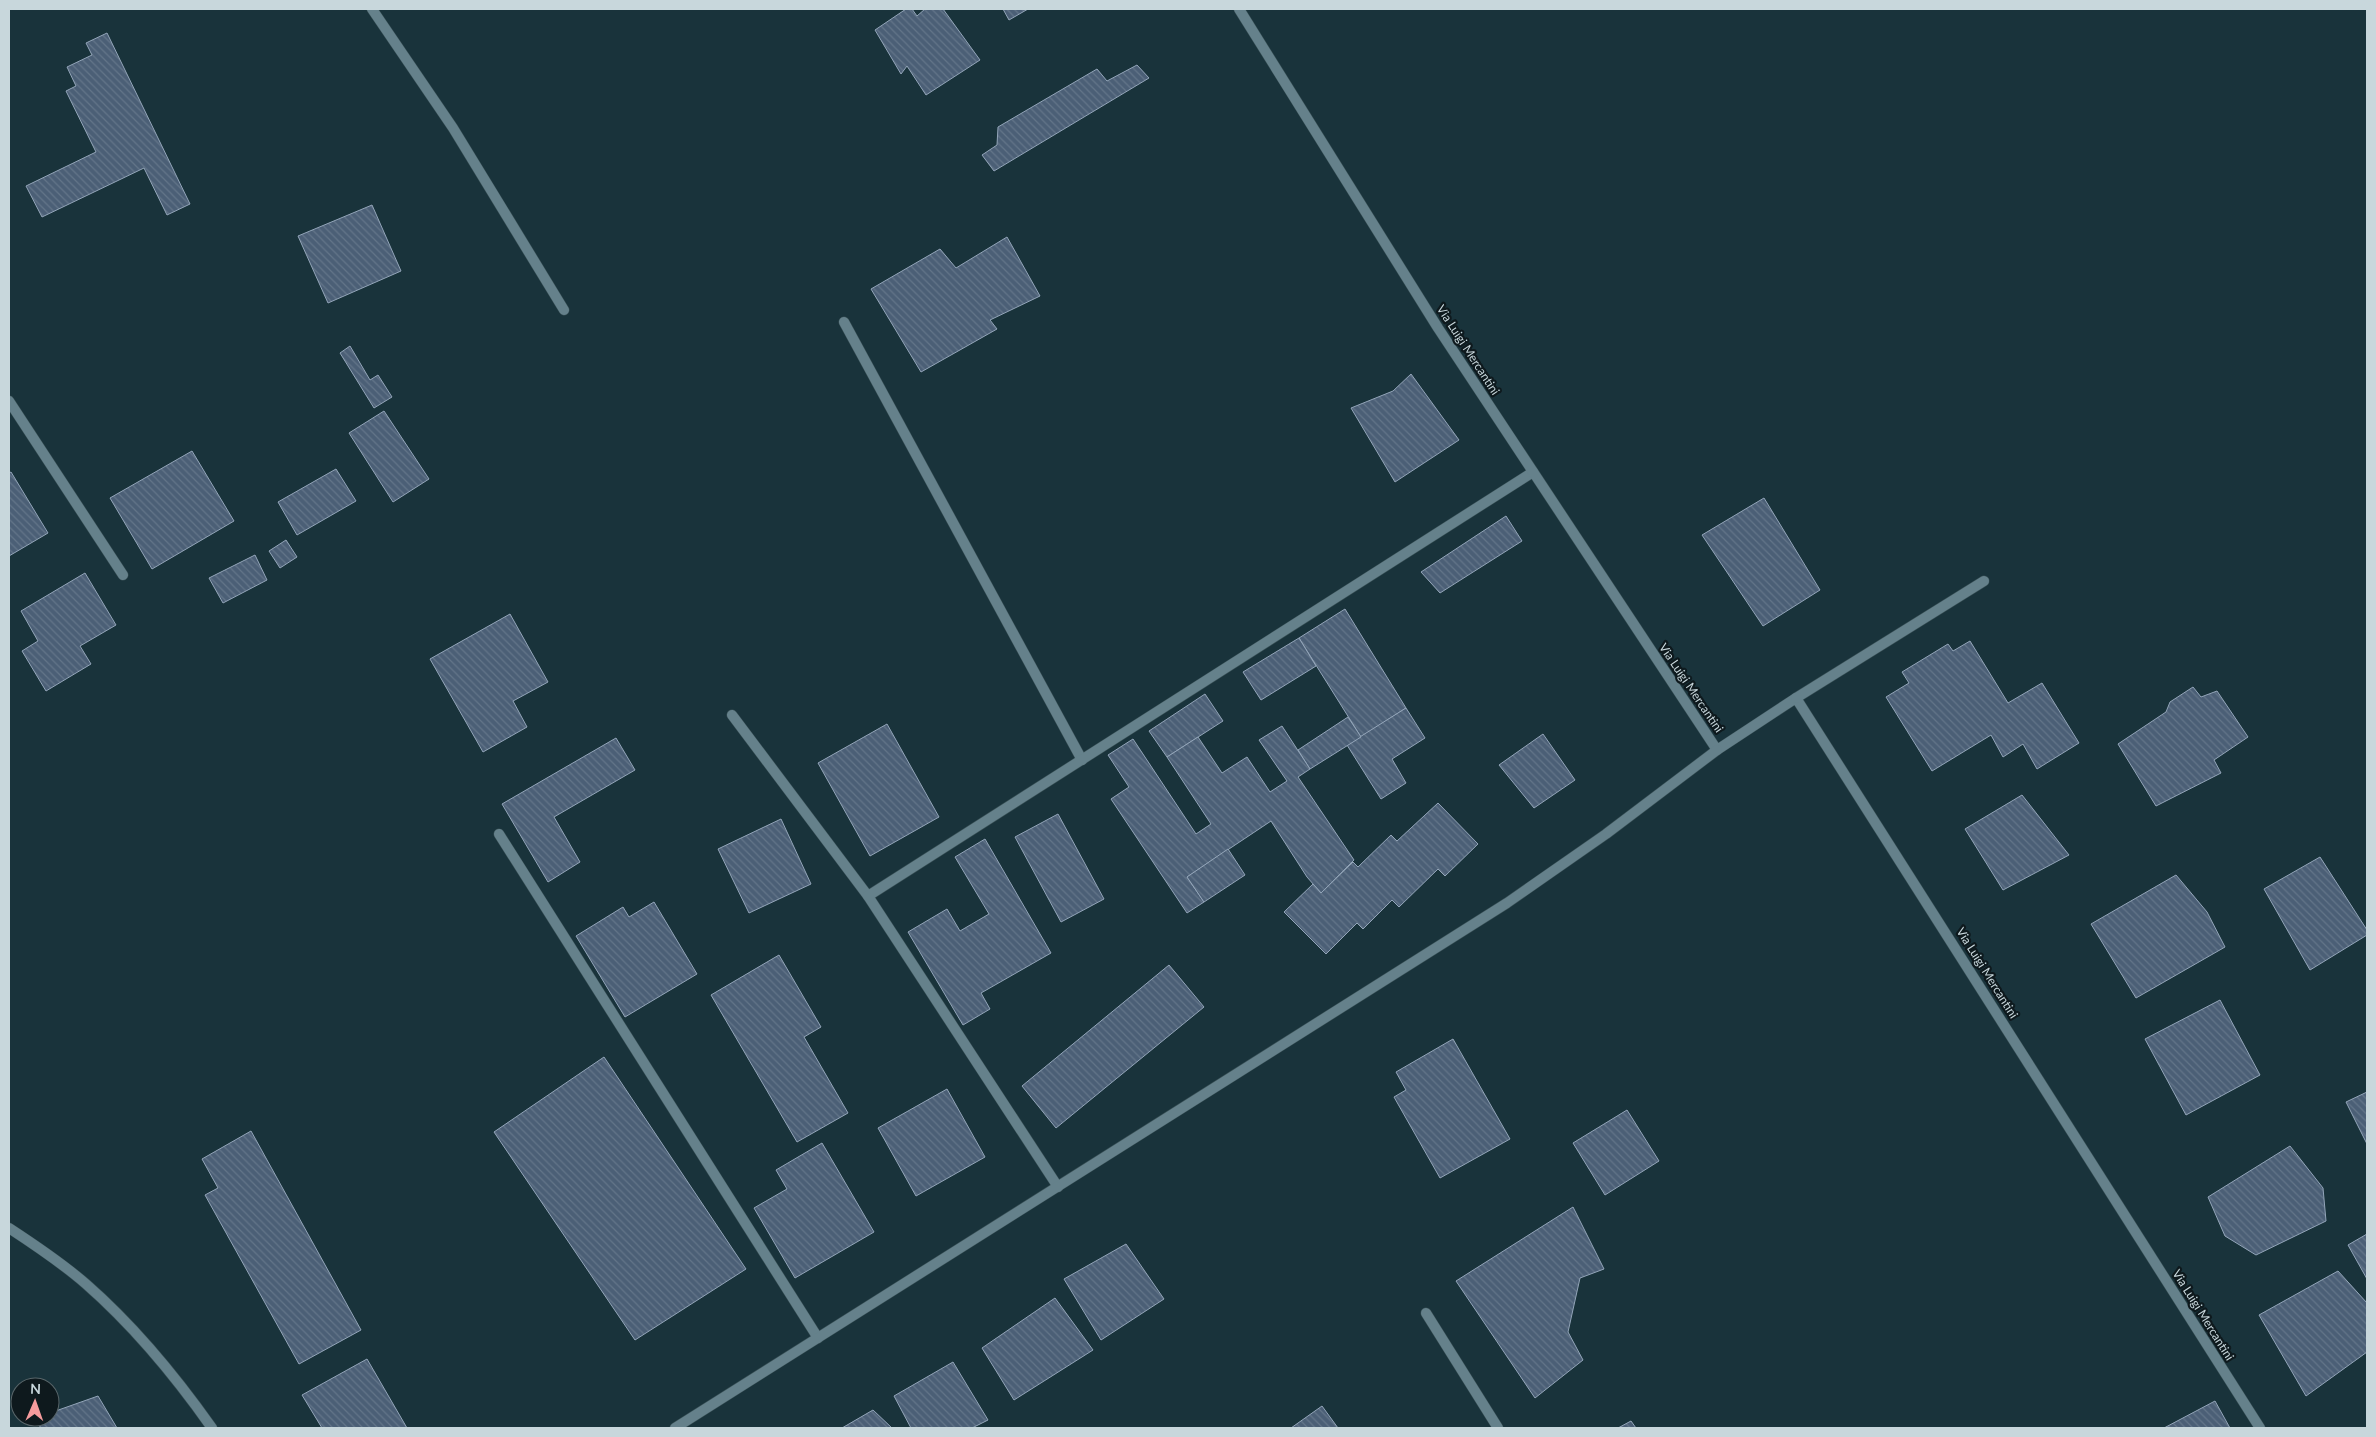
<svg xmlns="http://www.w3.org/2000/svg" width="2376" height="1437" viewBox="0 0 2376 1437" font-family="Lato,sans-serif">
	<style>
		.building { fill: url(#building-back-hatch); stroke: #93a5b9 }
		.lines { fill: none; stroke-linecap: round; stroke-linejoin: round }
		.service-casing { stroke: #395056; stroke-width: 11 }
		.minor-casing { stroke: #395056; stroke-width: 11 }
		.service { stroke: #65818b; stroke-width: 10 }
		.minor { stroke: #65818b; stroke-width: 10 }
		.labels { text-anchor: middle; stroke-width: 4.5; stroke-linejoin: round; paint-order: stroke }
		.street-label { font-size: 12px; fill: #c8d7dc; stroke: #0e191d }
	</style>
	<defs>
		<pattern id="building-back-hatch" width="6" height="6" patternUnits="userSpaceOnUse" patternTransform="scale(1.25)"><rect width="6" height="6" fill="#4b5f76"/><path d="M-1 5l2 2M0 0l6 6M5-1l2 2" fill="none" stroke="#637589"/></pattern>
	</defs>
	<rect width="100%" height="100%" fill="#19333b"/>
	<g class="building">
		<polygon points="906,9 912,9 917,16 925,9 943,9 980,60 926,95 907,66 901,74 875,30"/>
		<polygon points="1003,9 1028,9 1009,20"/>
		<polygon points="107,33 190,204 167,215 144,168 42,217 26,186 96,152 66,91 76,86 67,67 92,55 86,43"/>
		<polygon points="1137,65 1149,78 994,171 982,155 997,145 998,127 1097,69 1107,81"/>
		<polygon points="372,205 401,271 328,303 298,236"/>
		<polygon points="1007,237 1040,296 990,320 997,329 921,372 871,289 940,249 956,268"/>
		<polygon points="350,346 370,380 378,375 392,397 374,408 340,353"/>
		<polygon points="1411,374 1459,440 1395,482 1351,408 1393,391"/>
		<polygon points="384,411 429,479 393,502 349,433"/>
		<polygon points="192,451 234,521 152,569 110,498"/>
		<polygon points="336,469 356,501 297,535 278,502"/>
		<polygon points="11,472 48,533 9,556 9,473"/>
		<polygon points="1764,498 1820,590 1763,626 1702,535"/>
		<polygon points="1506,516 1522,541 1440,593 1421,572"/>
		<polygon points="286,540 297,557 280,568 269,551"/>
		<polygon points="255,555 267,580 223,603 209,578"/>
		<polygon points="85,573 116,625 80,646 91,664 46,691 22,651 38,641 21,611"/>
		<polygon points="1345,609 1406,708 1361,737 1299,638"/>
		<polygon points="510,614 548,682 513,701 527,727 483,752 430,659"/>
		<polygon points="1299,638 1316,666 1261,700 1243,672"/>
		<polygon points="1970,641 2008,703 2042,683 2079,743 2037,769 2023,744 2003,757 1991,735 1932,771 1886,697 1909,683 1902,672 1948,644 1953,651"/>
		<polygon points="2193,687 2201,697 2217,691 2248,737 2214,760 2221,773 2156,806 2118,744 2166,712 2170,702"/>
		<polygon points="1205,694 1223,721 1167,757 1149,731"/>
		<polygon points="1406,708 1425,738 1392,759 1406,783 1381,799 1347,745"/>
		<polygon points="1348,717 1361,737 1310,769 1298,750"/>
		<polygon points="887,724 939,817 870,856 818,763"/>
		<polygon points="1282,726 1310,769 1298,777 1354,860 1321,893 1307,877 1271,821 1187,877 1204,902 1187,913 1111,799 1129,787 1108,755 1133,739 1196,834 1211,824 1167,757 1198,737 1222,773 1247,757 1270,792 1287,781 1259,740"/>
		<polygon points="1543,734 1575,780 1534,808 1499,765"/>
		<polygon points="616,738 635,770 554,817 580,862 548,882 502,804"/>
		<polygon points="2022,795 2069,855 2003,890 1965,829"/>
		<polygon points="1438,803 1478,844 1445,876 1438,869 1399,907 1392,900 1363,929 1357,923 1326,954 1284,912 1313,884 1321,893 1353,862 1358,867 1391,835 1397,841"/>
		<polygon points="1058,814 1104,899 1061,922 1015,837"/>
		<polygon points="781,819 811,884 749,913 718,849"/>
		<polygon points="985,839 1051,953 981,993 990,1009 963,1025 908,932 947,909 960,931 989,914 955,857"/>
		<polygon points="1228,849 1245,875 1204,902 1187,877"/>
		<polygon points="2320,857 2367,930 2367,935 2310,970 2264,889"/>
		<polygon points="2176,875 2207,912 2225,947 2136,998 2091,924"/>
		<polygon points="654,902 697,974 625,1017 576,936 623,907 629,917"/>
		<polygon points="779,955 821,1027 804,1037 848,1113 797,1142 711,995"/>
		<polygon points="1169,965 1204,1007 1056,1128 1022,1086"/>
		<polygon points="2220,1000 2260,1075 2186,1115 2145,1039"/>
		<polygon points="1453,1039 1510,1139 1440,1178 1394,1097 1406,1090 1396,1072"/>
		<polygon points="604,1057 746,1269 635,1340 494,1132"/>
		<polygon points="947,1089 985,1157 916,1196 878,1128"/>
		<polygon points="2367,1092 2367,1144 2346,1102"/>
		<polygon points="1627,1110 1659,1161 1605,1195 1573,1143"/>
		<polygon points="251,1131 361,1330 299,1364 205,1195 218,1188 202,1159"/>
		<polygon points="822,1143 874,1232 795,1278 754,1208 787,1189 776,1170"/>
		<polygon points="2290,1146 2323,1188 2326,1221 2256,1255 2225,1236 2208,1197"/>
		<polygon points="1573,1207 1604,1269 1580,1278 1568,1332 1583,1360 1535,1398 1456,1281"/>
		<polygon points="2367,1234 2367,1279 2348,1245"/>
		<polygon points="1126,1244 1164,1299 1101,1340 1064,1279"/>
		<polygon points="2338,1271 2367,1303 2367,1352 2306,1396 2259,1315"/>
		<polygon points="1055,1298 1093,1350 1014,1400 982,1348"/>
		<polygon points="367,1359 407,1428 322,1428 302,1395"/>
		<polygon points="953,1362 988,1420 972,1428 911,1428 894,1396"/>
		<polygon points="98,1396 117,1428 41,1428 34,1418 50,1417 50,1413"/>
		<polygon points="2215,1401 2230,1428 2164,1428"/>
		<polygon points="1322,1406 1338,1428 1291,1428"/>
		<polygon points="873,1410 892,1428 842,1428"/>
		<polygon points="1631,1421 1636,1428 1618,1428"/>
	</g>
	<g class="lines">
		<defs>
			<g id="service">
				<polyline points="844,322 1082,760"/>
				<polyline points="9,401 123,575"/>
				<polyline points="732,715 868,896"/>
				<polyline points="499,834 818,1338"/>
				<polyline points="1058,1187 868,896 1533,472"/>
			</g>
			<g id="minor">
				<polyline points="372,9 453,128 564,310"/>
				<polyline points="1239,9 1438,328 1717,750 1796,698 2260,1428"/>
				<polyline points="1796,698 1984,581"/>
				<path d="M9,1228C35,1245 62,1263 86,1284C134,1326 176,1377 212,1428"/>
				<polyline points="1426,1313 1498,1428"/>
				<polyline points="675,1428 1507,903 1606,834 1717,750"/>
			</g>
		</defs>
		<use href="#service" class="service-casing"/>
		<use href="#minor" class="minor-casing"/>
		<use href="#service" class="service"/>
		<use href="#minor" class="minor"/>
	</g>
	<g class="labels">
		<g class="street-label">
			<text transform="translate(1468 350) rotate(57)" y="4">Via Luigi Mercantini</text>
			<text transform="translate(1691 688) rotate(56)" y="4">Via Luigi Mercantini</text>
			<text transform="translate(1987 973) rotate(58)" y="4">Via Luigi Mercantini</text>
			<text transform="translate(2203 1315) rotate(58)" y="4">Via Luigi Mercantini</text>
		</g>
	</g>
	<rect width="2376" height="1437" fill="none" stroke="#c8d7dc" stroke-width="20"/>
	<g transform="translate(35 1402) rotate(2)"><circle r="24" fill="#0e191d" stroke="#586569"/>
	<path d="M0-4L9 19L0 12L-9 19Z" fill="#f59b9d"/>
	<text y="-8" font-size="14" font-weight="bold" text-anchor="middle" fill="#c8d7dc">N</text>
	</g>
</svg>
